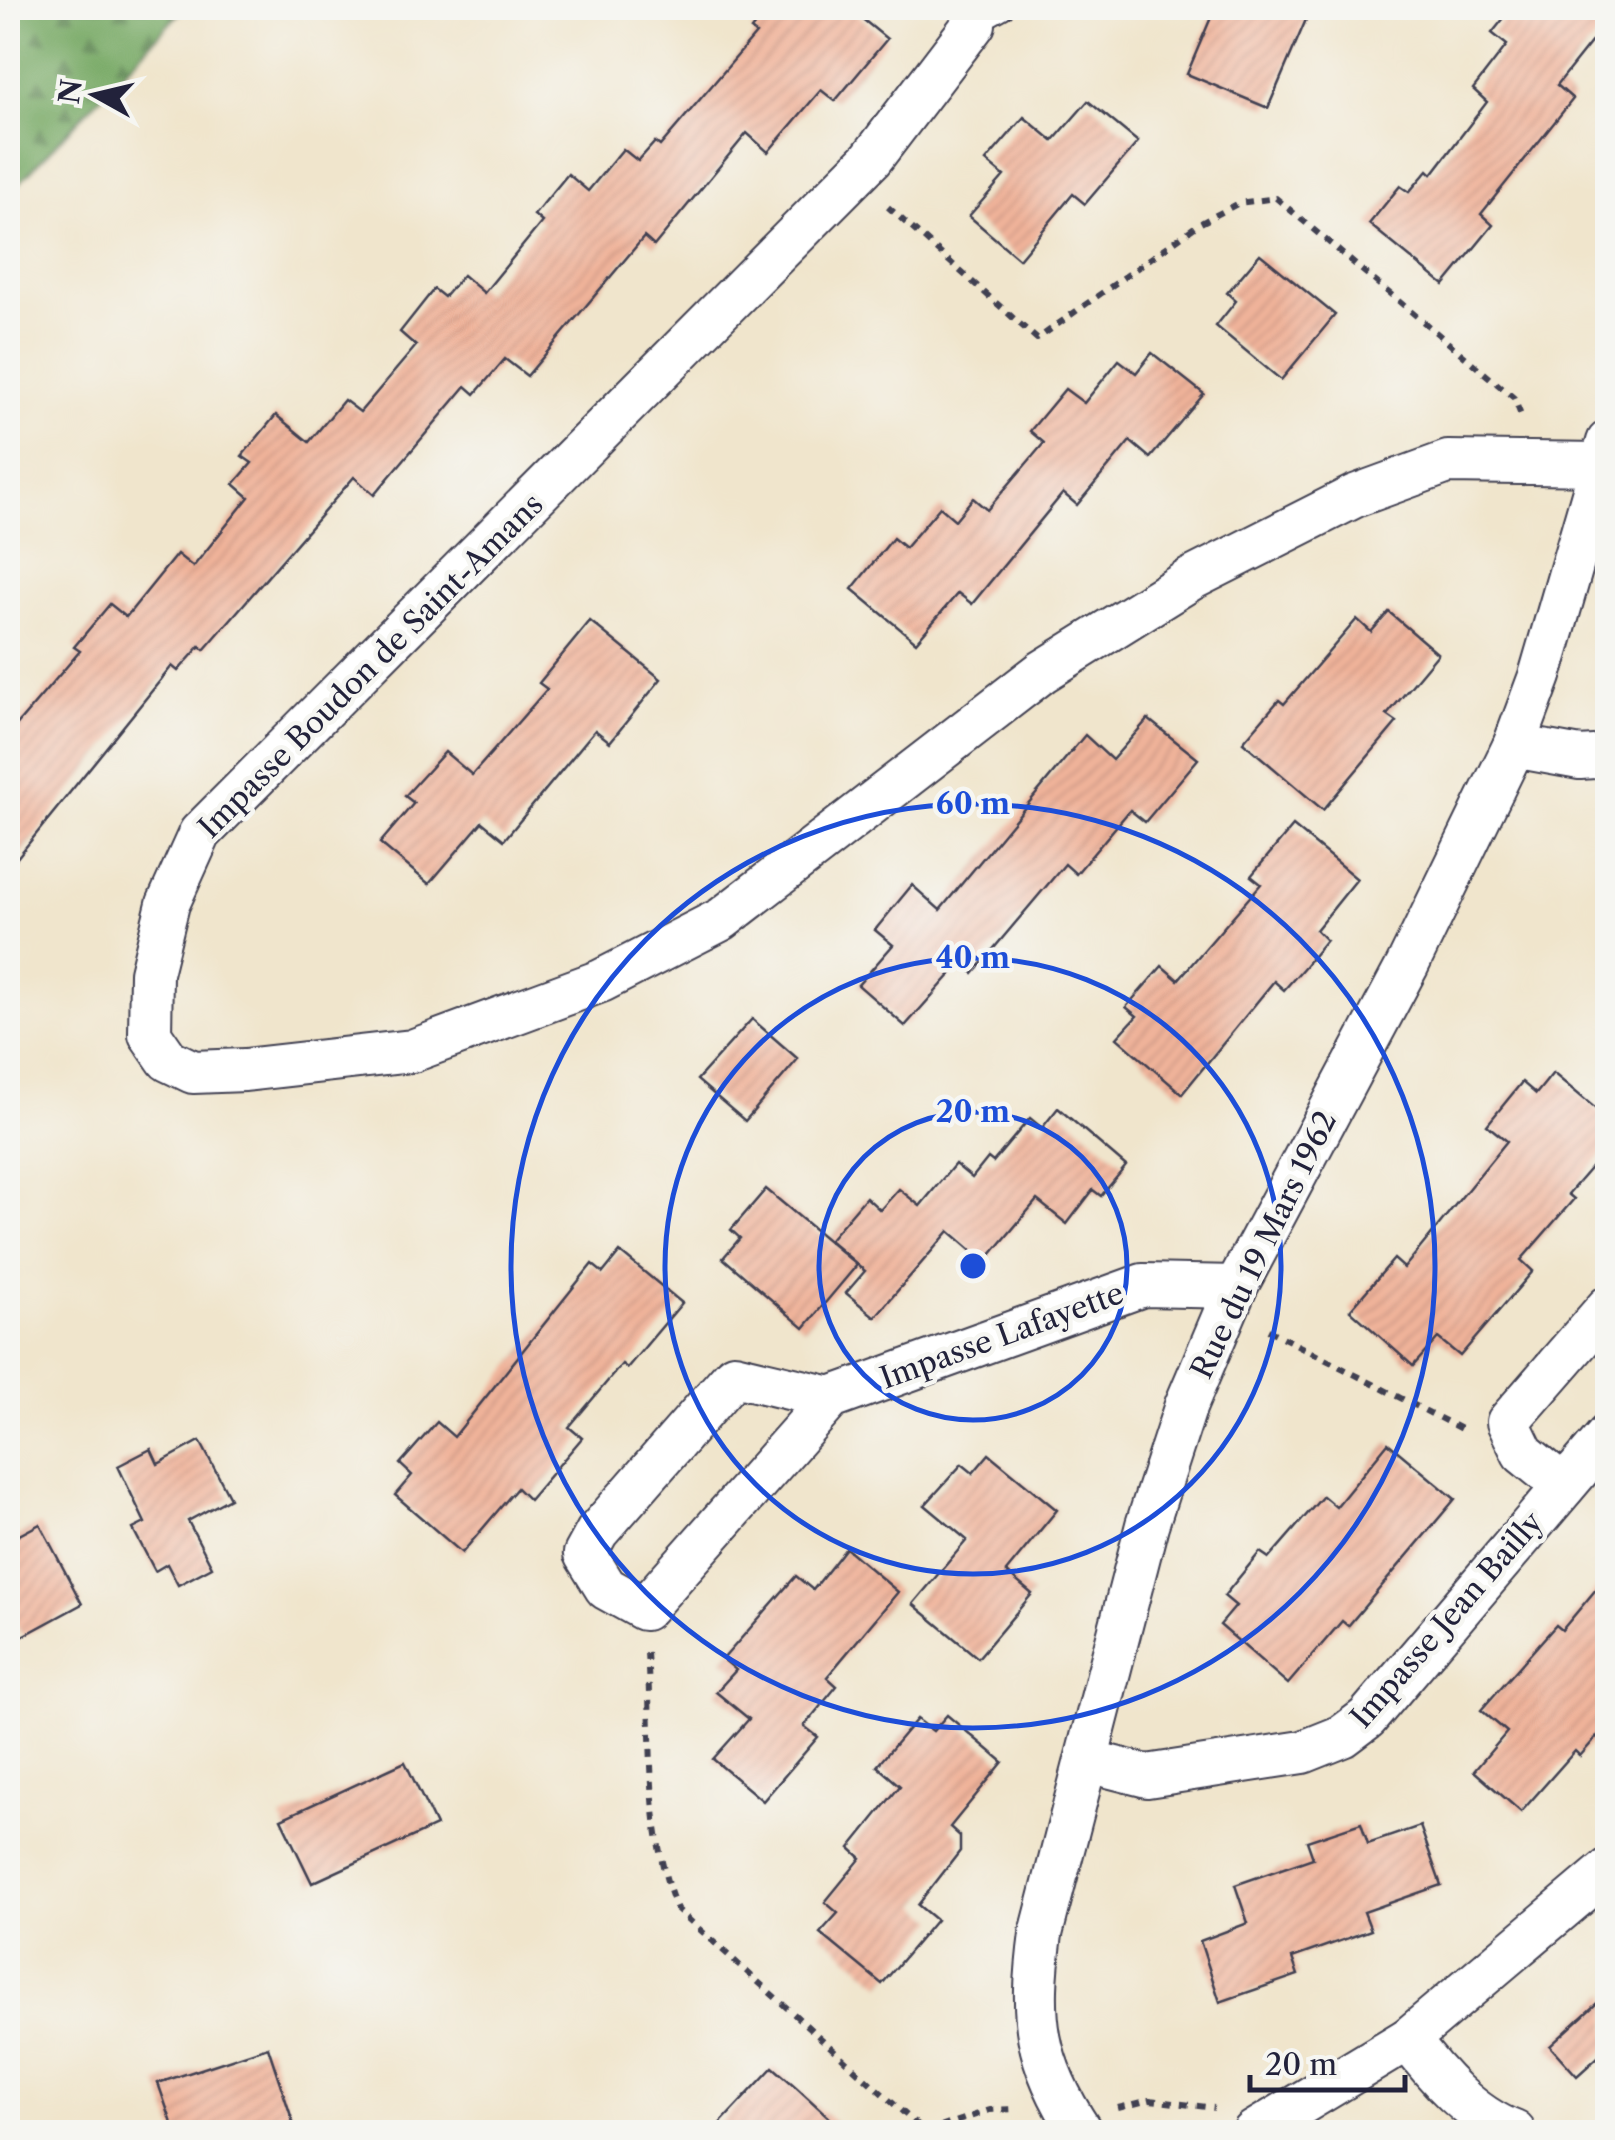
<svg xmlns="http://www.w3.org/2000/svg" width="1615" height="2140" viewBox="0 0 1615 2140" font-family="'Libre Caslon Text',serif">
	<style>
		.forest { fill: url(#forest-firs); stroke: #4c6550; stroke-width: 2.5 }
		.building { fill: url(#building-hatch) }
		.lines { fill: none; stroke-linecap: round; stroke-linejoin: round }
		.lane-casing { stroke: #413f51; stroke-width: 24 }
		.street-casing { stroke: #413f51; stroke-width: 46 }
		.path { stroke: #413f51; stroke-width: 6; stroke-dasharray: 8 8; stroke-linecap: butt }
		.lane { stroke: #fff; stroke-width: 20 }
		.street { stroke: #fff; stroke-width: 42 }
		.ring { fill: none; stroke: #1d4ed8; stroke-width: 5 }
		.labels { text-anchor: middle; stroke-width: 9; stroke-linejoin: round; paint-order: stroke }
		.street-label { font-size: 30px; fill: #22223b; stroke: #f6f6f2 }
		.centre { fill: #1d4ed8; stroke: #f6f6f2; stroke-width: 5 }
		.ring-label { font-size: 30px; text-anchor: middle; font-weight: bold; fill: #1d4ed8; stroke: #f6f6f2; stroke-width: 9; stroke-linejoin: round; paint-order: stroke }
	</style>
	<defs>
		<pattern id="forest-firs" width="22" height="20" patternUnits="userSpaceOnUse" patternTransform="scale(2.5)"><rect width="22" height="20" fill="#76a864"/><path d="M5 1l3.5 6h-7zM16 11l3.5 6h-7z" fill="#608854"/></pattern>
		<pattern id="building-hatch" width="6" height="6" patternUnits="userSpaceOnUse" patternTransform="scale(2.5)"><rect width="6" height="6" fill="#f0b39a"/><path d="M-1 1l2-2M0 6l6-6M5 7l2-2" fill="none" stroke="#ce9a86"/></pattern>
	</defs>
	<rect width="100%" height="100%" fill="#f6f6f2"/>
	<filter id="ink" filterUnits="userSpaceOnUse"><feTurbulence type="fractalNoise" baseFrequency=".01" numOctaves="2"/><feDisplacementMap in="SourceGraphic" scale="20" xChannelSelector="R" yChannelSelector="G"/><feConvolveMatrix kernelMatrix="1 2 1 2 8 2 1 2 1" color-interpolation-filters="sRGB"/></filter>
	<filter id="wash" filterUnits="userSpaceOnUse"><feTurbulence type="fractalNoise" baseFrequency=".0048" numOctaves="4" result="noise"/><feDisplacementMap in="SourceGraphic" scale="40" xChannelSelector="R" yChannelSelector="G"/><feGaussianBlur stdDeviation="2.25" result="paint"/><feColorMatrix in="noise" values="0 0 0 0 0 0 0 0 0 0 0 0 0 0 0 0 0 1.4 0 .05"/><feComposite in="paint" operator="in"/></filter>
	<g filter="url(#wash)">
		<rect width="100%" height="100%" fill="#f0e5cc"/>
		<polygon class="forest" points="8,8 184,8 8,195"/>
		<g id="blocks">
			<g class="building">
				<polygon points="769,8 849,8 887,39 835,101 821,90 768,152 747,133 654,246 644,237 527,376 505,359 475,394 466,386 374,495 354,477 204,650 200,646 178,671 172,666 8,869 8,735 80,651 74,647 110,604 126,617 177,554 193,567 249,497 234,484 252,463 242,456 276,415 309,442 344,400 360,412 416,346 400,332 434,289 444,297 463,275 484,293 542,222 534,215 568,174 588,191 623,149 638,161 655,142 660,146 756,34 751,30"/>
				<polygon points="1215,8 1311,8 1268,108 1187,74"/>
				<polygon points="1512,8 1608,8 1608,21 1557,85 1573,99 1481,214 1493,225 1444,285 1369,224 1400,186 1409,192 1428,170 1432,174 1487,102 1473,89 1507,45 1492,33"/>
				<polygon points="1088,101 1138,142 1085,204 1073,194 1019,259 969,216 1004,176 986,161 1024,117 1053,141"/>
				<polygon points="1260,254 1335,315 1281,380 1216,326 1236,301 1227,293"/>
				<polygon points="1152,353 1204,394 1150,458 1130,441 1077,505 1063,493 972,604 958,593 916,642 852,589 893,538 905,548 940,507 955,520 973,498 987,510 1044,443 1030,431 1065,389 1084,403 1119,360 1136,373"/>
				<polygon points="1389,612 1438,654 1387,715 1397,722 1323,810 1243,742 1279,700 1284,704 1357,619 1371,632"/>
				<polygon points="590,621 661,679 610,742 595,730 504,840 482,822 429,884 380,843 414,803 405,796 445,752 472,775 547,689 539,683"/>
				<polygon points="1148,719 1198,759 1145,822 1130,810 1076,874 1065,864 973,973 961,963 905,1026 858,985 893,945 875,930 912,885 940,910 1085,735 1112,760"/>
				<polygon points="1293,826 1357,879 1316,930 1326,940 1305,966 1284,990 1274,981 1182,1094 1117,1038 1137,1016 1126,1007 1162,966 1178,980 1261,884 1251,876"/>
				<polygon points="752,1019 798,1059 745,1121 697,1080"/>
				<polygon points="1553,1073 1608,1119 1608,1148 1568,1194 1574,1199 1521,1260 1533,1271 1460,1356 1438,1338 1413,1366 1350,1310 1394,1259 1404,1268 1507,1141 1487,1125 1522,1082 1536,1094"/>
				<polygon points="1058,1108 1126,1166 1101,1196 1093,1190 1067,1224 1037,1200 985,1262 949,1231 875,1317 846,1293 865,1271 829,1240 866,1197 880,1210 899,1189 920,1206 955,1164 972,1178 988,1158 993,1162 1030,1118 1042,1128"/>
				<polygon points="766,1189 857,1265 804,1328 723,1258 740,1238 731,1230"/>
				<polygon points="620,1252 682,1303 627,1368 622,1364 569,1427 582,1438 529,1500 517,1488 462,1553 395,1495 412,1475 400,1464 437,1422 454,1437 592,1264 603,1273"/>
				<polygon points="200,1441 230,1498 188,1521 212,1567 178,1585 167,1564 155,1571 133,1529 145,1523 118,1466 151,1449 158,1464"/>
				<polygon points="1388,1443 1455,1499 1348,1626 1342,1621 1288,1684 1220,1625 1236,1606 1224,1596 1260,1552 1269,1558 1323,1496 1336,1507"/>
				<polygon points="989,1454 1057,1510 1006,1572 1032,1594 978,1658 913,1604 967,1540 925,1505 962,1464 973,1473"/>
				<polygon points="40,1524 82,1604 23,1636 8,1613 8,1541"/>
				<polygon points="846,1548 898,1592 827,1677 837,1686 804,1726 818,1737 763,1801 713,1759 749,1719 716,1692 736,1670 723,1659 796,1576 813,1590"/>
				<polygon points="1608,1575 1608,1724 1580,1756 1575,1751 1521,1812 1474,1771 1507,1732 1481,1710 1556,1625 1562,1630"/>
				<polygon points="947,1715 1003,1762 950,1827 960,1836 960,1851 918,1905 936,1920 882,1984 820,1933 838,1913 825,1902 861,1858 850,1848 900,1786 877,1766 917,1719 933,1731"/>
				<polygon points="405,1762 436,1826 312,1883 281,1819"/>
				<polygon points="1361,1823 1368,1844 1420,1826 1441,1885 1364,1912 1371,1930 1292,1958 1298,1975 1220,2002 1200,1941 1248,1923 1235,1885 1313,1858 1307,1841"/>
				<polygon points="1608,1993 1608,2048 1577,2076 1550,2046"/>
				<polygon points="268,2047 293,2122 260,2132 175,2132 158,2083"/>
				<polygon points="773,2067 796,2087 845,2132 712,2132"/>
			</g>
		</g>
	</g>
	<g filter="url(#ink)">
		<use href="#blocks" fill-opacity="0" stroke="#413f51" stroke-width="2.5"/>
		<g class="lines">
			<defs>
				<polyline id="lane" points="961,8 974,24 1003,8"/>
				<g id="street">
					<polyline points="974,24 871,159 200,833 168,904 151,973 150,1034 168,1060 193,1072 245,1070 412,1051 601,981 722,919 1042,672 1191,579 1355,496 1448,462 1601,464"/>
					<polyline points="1514,746 1580,758 1608,756"/>
					<polyline points="831,1398 734,1375 597,1532 585,1554 606,1588 644,1609 831,1398 1143,1285 1236,1287"/>
					<polyline points="1564,1486 1523,1453 1508,1422 1608,1307"/>
					<polyline points="1088,1761 1147,1776 1303,1752 1343,1736 1367,1718 1608,1435"/>
					<path d="M1408,2039C1436,2076 1471,2116 1514,2132"/>
					<path d="M1081,2132C1034,2061 1030,2016 1041,1934L1147,1525L1186,1405L1236,1287L1407,966L1514,746L1540,676L1608,442"/>
					<polyline points="1254,2132 1408,2039 1608,1870"/>
				</g>
			</defs>
			<use href="#lane" class="lane-casing"/>
			<use href="#street" class="street-casing"/>
			<g class="path">
				<polyline points="888,207 1037,339 1199,224 1239,203 1276,198 1514,398 1522,418"/>
				<polyline points="1268,1330 1461,1429"/>
				<path d="M647,1653C653,1735 644,1832 677,1909L925,2132"/>
				<polyline points="1118,2108 1150,2100 1214,2108"/>
				<polyline points="926,2132 990,2110 1014,2109"/>
			</g>
			<use href="#lane" class="lane"/>
			<use href="#street" class="street"/>
		</g>
	</g>
	<g class="ring">
		<circle cx="973" cy="1266" r="154"/>
		<circle cx="973" cy="1266" r="308"/>
		<circle cx="973" cy="1266" r="462"/>
	</g>
	<g class="labels">
		<g class="street-label">
			<text transform="translate(371 666) rotate(-45)" y="10">Impasse Boudon de Saint-Amans</text>
			<text transform="translate(1264 1245) rotate(-64)" y="10">Rue du 19 Mars 1962</text>
			<text transform="translate(1002 1336) rotate(-20)" y="10">Impasse Lafayette</text>
			<text transform="translate(1447 1620) rotate(-49)" y="10">Impasse Jean Bailly</text>
		</g>
	</g>
	<circle cx="973" cy="1266" r="15" class="centre"/>
	<g class="ring-label">
		<text x="973" y="814">60 m</text>
		<text x="973" y="968">40 m</text>
		<text x="973" y="1122">20 m</text>
	</g>
	<rect width="1615" height="2140" fill="none" stroke="#f6f6f2" stroke-width="40"/>
	<g transform="translate(95 95) rotate(278)" stroke="#f6f6f2" stroke-width="8" paint-order="stroke">
	<path d="M0-8L18 38L0 25L-18 38Z" fill="#22223b"/>
	<text y="-15" font-size="28" font-weight="bold" text-anchor="middle" fill="#22223b">N</text>
	</g>
	<path d="M1250 2075v15h155v-15" fill="none" stroke="#22223b" stroke-width="5"/>
	<text x="1265" y="2075" font-size="30" fill="#22223b" stroke="#f6f6f2" stroke-width="8" paint-order="stroke">20 m</text>
</svg>
